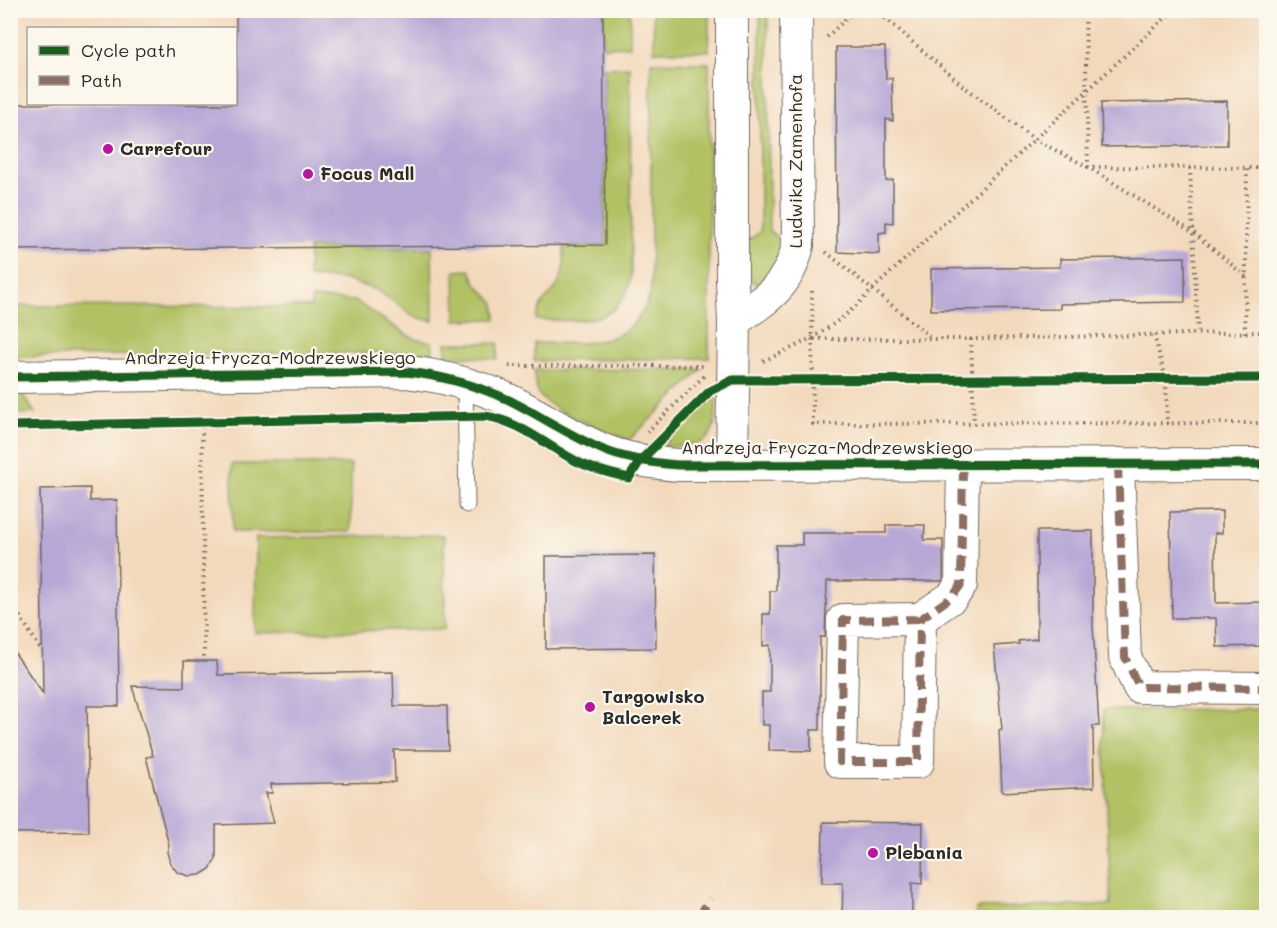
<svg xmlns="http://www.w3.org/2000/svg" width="1277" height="928" viewBox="0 0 1277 928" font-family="Mali,sans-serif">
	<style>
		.green { fill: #b1c163; stroke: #6e7647; stroke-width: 1.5 }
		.building { fill: #b7a7d6 }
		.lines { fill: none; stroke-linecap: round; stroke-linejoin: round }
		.service-casing { stroke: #71685e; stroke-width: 17 }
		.minor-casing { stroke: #71685e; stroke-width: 34 }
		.path { stroke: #71685e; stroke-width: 4; stroke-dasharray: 1.5 4.5; stroke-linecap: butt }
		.service { stroke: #fff; stroke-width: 15 }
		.minor { stroke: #fff; stroke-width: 32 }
		.quiet { stroke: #8d6e63; stroke-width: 8; stroke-dasharray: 15 8; stroke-linecap: butt }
		.cycleway-casing { stroke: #fbf7ec; stroke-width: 13 }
		.cycleway { stroke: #1b5e20; stroke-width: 9 }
		.poi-dot { fill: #b5179e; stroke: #fbf7ec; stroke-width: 2 }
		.labels { text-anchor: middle; stroke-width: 4.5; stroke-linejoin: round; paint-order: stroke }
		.poi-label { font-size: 18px; font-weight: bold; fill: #2b2b2b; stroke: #fbf7ec; text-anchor: start }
		.street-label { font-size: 18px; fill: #2b2b2b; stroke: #fbf7ec }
	</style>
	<rect width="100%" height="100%" fill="#fbf7ec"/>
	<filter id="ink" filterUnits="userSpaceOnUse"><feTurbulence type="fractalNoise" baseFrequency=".0167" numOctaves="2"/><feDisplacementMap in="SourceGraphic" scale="12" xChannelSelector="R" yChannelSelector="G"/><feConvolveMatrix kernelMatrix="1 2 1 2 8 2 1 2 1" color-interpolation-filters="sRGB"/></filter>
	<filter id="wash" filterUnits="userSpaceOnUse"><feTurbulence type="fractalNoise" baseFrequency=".008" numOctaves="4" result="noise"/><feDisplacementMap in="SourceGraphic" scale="24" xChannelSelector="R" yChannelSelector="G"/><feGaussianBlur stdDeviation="1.35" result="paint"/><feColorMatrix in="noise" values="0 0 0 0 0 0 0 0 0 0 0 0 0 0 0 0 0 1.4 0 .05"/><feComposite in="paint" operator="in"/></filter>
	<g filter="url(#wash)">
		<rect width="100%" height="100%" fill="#f3d9bc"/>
		<g class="green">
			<polygon points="603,11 630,11 630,46 604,47"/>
			<polygon points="653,11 709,11 709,51 654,51"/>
			<path d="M760,11H768L769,232C782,237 785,246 787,259L758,285L747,276L746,242L760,232Z"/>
			<path d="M651,62L709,63V358L534,361V343C584,343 635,351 651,291Z"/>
			<path d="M630,67L631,277C621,329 577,320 536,320C541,296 553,298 560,280C565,270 564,258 564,247L605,245L604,68Z"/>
			<polygon points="309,248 432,248 433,321 415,317 377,290 342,279 308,277"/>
			<polygon points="470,270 476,284 495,303 496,319 456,320 455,271"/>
			<polygon points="312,298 355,301 407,335 416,339 432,342 433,353 249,353 11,357 11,306 311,307"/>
			<polygon points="446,343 498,343 497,359 446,355"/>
			<path d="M702,369L629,440C609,432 548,411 538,393C535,387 535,378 534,370Z"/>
			<polygon points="10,392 21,392 35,413 11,414"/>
			<path d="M716,397C718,444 704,447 662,446L707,402Z"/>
			<polygon points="232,464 351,464 351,532 233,532"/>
			<polygon points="444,535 445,629 255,633 256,538"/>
			<polygon points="1266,709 1266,917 976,917 976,908 1111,905 1103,710"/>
		</g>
		<g id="blocks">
			<g class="building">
				<polygon points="236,10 603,10 605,245 10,250 10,104 236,104"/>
				<polygon points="836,47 885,47 886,79 892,78 893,121 886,119 886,181 893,180 893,223 886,222 886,232 879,233 879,254 837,252"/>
				<polygon points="1227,101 1227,145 1102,147 1101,103"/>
				<polygon points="1185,257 1185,302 1060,304 1060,309 931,310 931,269 1060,267 1060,259"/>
				<polygon points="90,488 90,501 117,500 119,706 87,706 89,832 10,833 10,646 43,694 40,489"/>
				<polygon points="1222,511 1222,533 1215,533 1216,603 1266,602 1266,646 1217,647 1216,618 1172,618 1170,512"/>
				<polygon points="886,525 925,525 924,540 943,540 943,579 941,581 827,581 825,637 820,637 820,730 811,730 811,751 769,750 769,725 762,725 762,692 770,692 770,645 763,646 763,614 770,614 770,591 776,591 776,545 802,545 802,533 886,533"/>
				<polygon points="1037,531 1093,531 1093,626 1099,726 1093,726 1094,787 1002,792 999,730 1002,729 994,646 1019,644 1018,641 1037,639"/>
				<polygon points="655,555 656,648 546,649 546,556"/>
				<polygon points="184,661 217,661 218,675 393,672 394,706 447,706 448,750 394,750 395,782 271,784 272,793 266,793 274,823 216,825 216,859 210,869 200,875 189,876 177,872 170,863 167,852 169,845 146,757 153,756 132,686 184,687"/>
				<polygon points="823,822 923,823 922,884 912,883 912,918 842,918 843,883 822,883"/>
			</g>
		</g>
	</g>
	<g filter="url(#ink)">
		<use href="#blocks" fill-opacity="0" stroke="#71685e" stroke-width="1.5"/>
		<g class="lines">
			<defs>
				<polyline id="service" points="465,383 467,505"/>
				<g id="minor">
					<polyline points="732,10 732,281 734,321 732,465"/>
					<path d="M734,321C767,299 789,286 798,245L796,10"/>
					<path d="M10,377L407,372C443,376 476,385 509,400C541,416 572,437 606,451C629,460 653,463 678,465L1266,464"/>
					<polyline points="1118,464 1125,657 1139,687 1266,688"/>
					<polyline points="920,619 843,620 840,762 918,762 920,619 952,597 961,585 963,465"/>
				</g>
			</defs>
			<use href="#service" class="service-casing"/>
			<use href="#minor" class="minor-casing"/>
			<g class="path">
				<polyline points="876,10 962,85 1034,139 1088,167 1194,233 1246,277"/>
				<polyline points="1085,10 1088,167 1266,168"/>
				<polyline points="827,37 855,10"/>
				<polyline points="1190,168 1198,334"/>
				<polyline points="826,252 932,338"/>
				<polyline points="812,291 813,424 1266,423"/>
				<polyline points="1245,333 1247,168"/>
				<polyline points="1154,335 1166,379 1167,424"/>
				<polyline points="814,339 979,339 1266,332"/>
				<polyline points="971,339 974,423"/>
				<path d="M763,361C809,341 837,327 873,289L1174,10"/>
				<polyline points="509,366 705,366"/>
				<polyline points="202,421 204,661"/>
				<polyline points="647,432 704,376"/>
				<polyline points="10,601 42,651"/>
			</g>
			<use href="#service" class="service"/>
			<use href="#minor" class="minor"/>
			<g class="quiet">
				<polyline points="1118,464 1125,657 1139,687 1266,688"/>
				<polyline points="920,619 843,620 840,762 918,762 920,619 952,597 961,585 963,465"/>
				<polyline points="698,918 710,898"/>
			</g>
			<defs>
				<g id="cycleway">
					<path d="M10,377L407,372C443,376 476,385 509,400C541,416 572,437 606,451C629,460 653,463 678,465L1266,464"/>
					<path d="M10,426L485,416C523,422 547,447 580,463C595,470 613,474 629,478L640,461L710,391L733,380L1266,378"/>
				</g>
			</defs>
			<use href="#cycleway" class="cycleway-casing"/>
			<use href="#cycleway" class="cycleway"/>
		</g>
	</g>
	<g class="poi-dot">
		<circle cx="108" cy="149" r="6"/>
		<circle cx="308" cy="174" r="6"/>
		<circle cx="590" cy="707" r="6"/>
		<circle cx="873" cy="853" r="6"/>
	</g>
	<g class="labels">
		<g class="poi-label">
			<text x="120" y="155">Carrefour</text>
			<text x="320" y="180">Focus Mall</text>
			<text x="602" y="703">Targowisko<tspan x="602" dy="21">Balcerek</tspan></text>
			<text x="885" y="859">Plebania</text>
		</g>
		<g class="street-label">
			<text transform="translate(796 161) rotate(-90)" y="6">Ludwika Zamenhofa</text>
			<text x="270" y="364">Andrzeja Frycza-Modrzewskiego</text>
			<text x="827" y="454">Andrzeja Frycza-Modrzewskiego</text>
		</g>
	</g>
	<rect width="1277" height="928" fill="none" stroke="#fbf7ec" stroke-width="36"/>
	<rect x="27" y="27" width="210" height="78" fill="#fbf7ec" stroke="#a8a59f" stroke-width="1.5"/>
	<rect x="39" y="46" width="30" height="9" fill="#1b5e20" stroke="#a8a59f" stroke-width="1.5"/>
	<text x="81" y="57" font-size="18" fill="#2b2b2b">Cycle path</text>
	<rect x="39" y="76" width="30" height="9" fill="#8d6e63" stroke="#a8a59f" stroke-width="1.5"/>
	<text x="81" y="87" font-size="18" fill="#2b2b2b">Path</text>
</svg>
